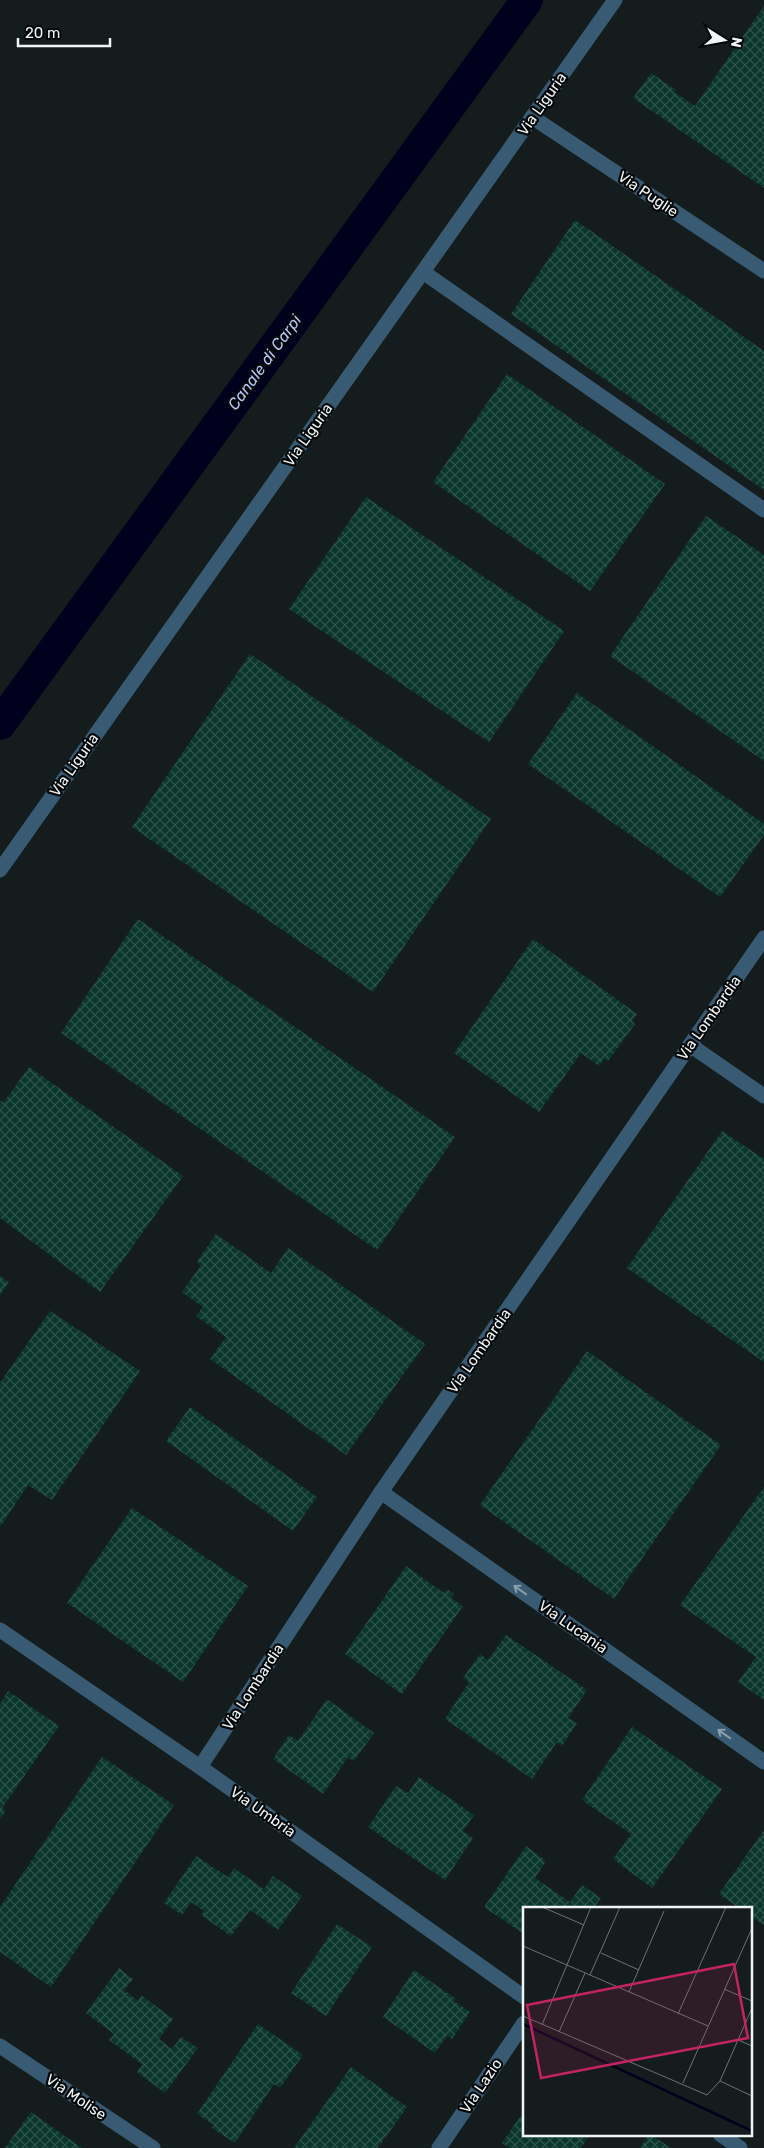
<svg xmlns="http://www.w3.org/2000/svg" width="764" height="2148" viewBox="0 0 764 2148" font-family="Rubik,sans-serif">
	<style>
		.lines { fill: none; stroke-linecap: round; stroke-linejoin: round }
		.canal { stroke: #02011d; stroke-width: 32 }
		.building { fill: url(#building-cross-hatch) }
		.minor { stroke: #385b73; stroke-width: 15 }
		.oneway { stroke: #8ba0ae }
		.labels { text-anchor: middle; stroke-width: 4.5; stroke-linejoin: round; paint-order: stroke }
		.street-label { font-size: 15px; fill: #f0f5f6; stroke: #040607 }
		.water-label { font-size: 16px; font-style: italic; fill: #b7c6fa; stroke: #040607 }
		.inset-river { fill: none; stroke: #02011d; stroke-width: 2.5 }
		.inset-road { fill: none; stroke: #6d7374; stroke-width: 1 }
		.view { fill: #c42363; fill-opacity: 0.15; stroke: #c42363; stroke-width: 2.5 }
		.inset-edge { fill: none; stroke: #f0f5f6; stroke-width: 2.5 }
	</style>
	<defs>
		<pattern id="building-cross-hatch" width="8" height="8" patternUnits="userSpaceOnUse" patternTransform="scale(1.25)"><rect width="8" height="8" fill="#0a362b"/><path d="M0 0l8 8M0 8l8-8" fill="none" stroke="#2e544a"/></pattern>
	</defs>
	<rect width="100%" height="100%" fill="#151c1d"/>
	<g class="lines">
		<polyline class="canal" points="0,724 527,0"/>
	</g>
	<g class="building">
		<polygon points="764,6 764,188 633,98 651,73 676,90 674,92 695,106"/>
		<polygon points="575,220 764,351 764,490 511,314"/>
		<polygon points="507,374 665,484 590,591 433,482"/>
		<polygon points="366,497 564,631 489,742 289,609"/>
		<polygon points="706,516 764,555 764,761 610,656"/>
		<polygon points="250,654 491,819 373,992 132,827"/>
		<polygon points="577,693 764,824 764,835 720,897 528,764"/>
		<polygon points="138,919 455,1137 377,1250 61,1033"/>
		<polygon points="533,939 637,1014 632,1021 635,1024 608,1061 604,1059 599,1066 581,1053 539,1112 454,1053"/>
		<polygon points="29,1067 183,1176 100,1292 0,1218 0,1101 4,1102"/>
		<polygon points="722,1131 764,1159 764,1362 627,1268"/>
		<polygon points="216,1234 271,1273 288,1248 425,1344 346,1455 210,1359 226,1337 196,1316 203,1307 182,1292 201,1265 197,1262"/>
		<polygon points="0,1276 9,1282 0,1295"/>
		<polygon points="50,1311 140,1371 52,1500 28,1485 0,1527 0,1383"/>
		<polygon points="587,1351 721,1445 614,1599 480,1505"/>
		<polygon points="190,1407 317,1497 293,1531 166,1441"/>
		<polygon points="764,1487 764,1700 738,1682 756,1657 680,1605"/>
		<polygon points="132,1508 248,1586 183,1682 67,1603"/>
		<polygon points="406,1566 444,1593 447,1589 454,1594 451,1598 463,1606 402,1694 345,1654"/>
		<polygon points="506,1635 587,1690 568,1718 577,1723 562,1746 557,1742 532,1779 445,1719 469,1682 463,1678 480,1654 488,1660"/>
		<polygon points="8,1691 59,1726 2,1808 6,1811 0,1819 0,1704"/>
		<polygon points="327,1699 374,1733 354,1761 348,1757 323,1794 273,1759 289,1735 298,1741"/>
		<polygon points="632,1727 722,1789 652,1888 613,1859 631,1834 582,1800"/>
		<polygon points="102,1757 174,1805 51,1987 0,1952 0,1907"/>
		<polygon points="419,1777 474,1815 463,1831 473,1838 445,1880 368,1827 396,1786 408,1793"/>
		<polygon points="764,1830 764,1925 750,1916 750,1908 739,1908 719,1894"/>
		<polygon points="526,1846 546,1861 535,1878 570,1902 582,1885 601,1898 594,1908 524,1908 524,1934 484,1907"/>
		<polygon points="196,1856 228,1877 234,1868 264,1889 273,1876 302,1896 278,1930 250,1910 231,1936 201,1915 204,1911 191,1902 182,1915 164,1903"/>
		<polygon points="337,1924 372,1947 326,2016 291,1993"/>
		<polygon points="119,1968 133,1979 124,1990 138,2001 141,1995 173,2019 159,2039 172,2049 181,2037 198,2048 165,2093 137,2072 142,2064 109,2040 114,2034 86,2013"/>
		<polygon points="414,1970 456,1999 454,2001 470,2012 452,2039 447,2036 435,2053 383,2017"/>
		<polygon points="258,2024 303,2055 280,2088 274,2084 235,2143 212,2128 214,2125 197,2114"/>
		<polygon points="351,2067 407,2107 378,2148 294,2148"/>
		<polygon points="524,2111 524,2134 590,2134 581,2148 510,2148 502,2143"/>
		<polygon points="31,2112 82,2148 5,2148"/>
		<polygon points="649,2134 650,2134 671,2148 640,2148"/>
	</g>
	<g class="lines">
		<g class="minor">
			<polyline points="532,117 764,271"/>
			<polyline points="423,272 764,510"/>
			<polyline points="0,870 615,0"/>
			<polyline points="690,1045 764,1096"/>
			<polyline points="381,1492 764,1762"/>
			<polyline points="0,1630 200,1767 524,1997"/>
			<polyline points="200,1767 381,1492 764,938"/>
			<polyline points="0,2046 153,2148"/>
			<polyline points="720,2134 740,2148"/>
			<polyline points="439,2148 524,2023"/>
		</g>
	</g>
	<defs><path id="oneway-shaft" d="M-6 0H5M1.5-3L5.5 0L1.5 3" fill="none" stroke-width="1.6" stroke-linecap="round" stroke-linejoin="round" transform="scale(1.25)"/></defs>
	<g class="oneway">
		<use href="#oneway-shaft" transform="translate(520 1590) rotate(-145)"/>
		<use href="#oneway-shaft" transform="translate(724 1734) rotate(-145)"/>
	</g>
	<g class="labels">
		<g class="street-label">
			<text transform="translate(542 104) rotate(-55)" y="5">Via Liguria</text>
			<text transform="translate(648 194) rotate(34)" y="5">Via Puglie</text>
			<text transform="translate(308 435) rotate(-55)" y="5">Via Liguria</text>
			<text transform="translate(74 765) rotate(-55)" y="5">Via Liguria</text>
			<text transform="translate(709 1018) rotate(-55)" y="5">Via Lombardia</text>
			<text transform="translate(479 1351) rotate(-55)" y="5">Via Lombardia</text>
			<text transform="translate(573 1627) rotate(35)" y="5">Via Lucania</text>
			<text transform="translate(253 1687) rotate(-57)" y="5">Via Lombardia</text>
			<text transform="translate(263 1812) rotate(35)" y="5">Via Umbria</text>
			<text transform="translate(481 2086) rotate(-56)" y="5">Via Lazio</text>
			<text transform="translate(76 2097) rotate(34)" y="5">Via Molise</text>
		</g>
		<g class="water-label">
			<text transform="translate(264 362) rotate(-54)" y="6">Canale di Carpi</text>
		</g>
	</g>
	<g transform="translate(523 1907)">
		<rect width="229" height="229" fill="#151c1d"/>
		<path class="inset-river" d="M0,117L229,224"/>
		<path class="inset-road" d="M19,0L61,18M0,39L185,119M78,46L116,63M67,68L97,0M201,82L229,94M106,85L141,4M155,107L203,0M0,109L184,188L197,174L229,101M19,118L68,0M36,125L62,66M215,133L229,139M197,174L229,189M160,176L229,21"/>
		<path class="view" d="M211,57L225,131L18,171L4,98Z"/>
		<rect width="229" height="229" class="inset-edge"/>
	</g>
	<g transform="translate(724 40) rotate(101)" stroke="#040607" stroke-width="4" paint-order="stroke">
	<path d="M0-4L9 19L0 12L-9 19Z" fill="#f0f5f6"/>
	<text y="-8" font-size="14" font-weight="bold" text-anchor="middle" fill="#f0f5f6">N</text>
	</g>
	<path d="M18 38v8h92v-8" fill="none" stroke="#f0f5f6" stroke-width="2.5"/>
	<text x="25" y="38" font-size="15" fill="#f0f5f6" stroke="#040607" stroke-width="4" paint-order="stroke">20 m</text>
</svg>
